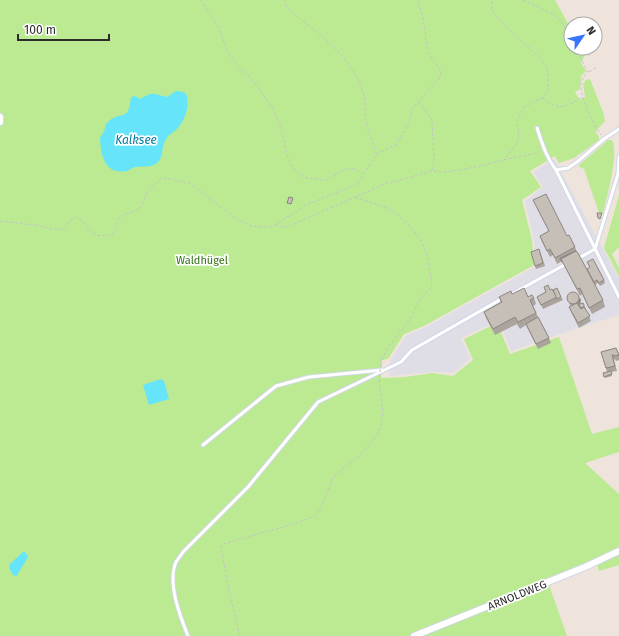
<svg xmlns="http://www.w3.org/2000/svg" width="619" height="636" viewBox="0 0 619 636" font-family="'Fira Sans',sans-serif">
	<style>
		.industrial { fill: #dfdde6 }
		.green { fill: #bbea93 }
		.water { fill: #65e4fa }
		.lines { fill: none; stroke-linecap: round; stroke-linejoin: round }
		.lane-casing { stroke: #d1d7e5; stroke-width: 5 }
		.street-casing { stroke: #d1d7e5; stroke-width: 8 }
		.path { stroke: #c4c4c4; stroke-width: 1; stroke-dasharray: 3 2; stroke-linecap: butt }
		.lane { stroke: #fff; stroke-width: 3 }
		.street { stroke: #fff; stroke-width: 6 }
		.path-bridge { stroke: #c4c4c4; stroke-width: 1; stroke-dasharray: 3 2; stroke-linecap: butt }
		.wall { fill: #aaa49d }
		.shaded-wall { fill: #8b8680 }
		.building { fill: #c6bfb7; stroke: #8b8680 }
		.labels { text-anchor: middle; stroke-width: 3.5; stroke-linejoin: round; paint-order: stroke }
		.park-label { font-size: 11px; fill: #317013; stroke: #fff }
		.street-label { font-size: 11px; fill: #2b2b2b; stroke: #fff }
		.water-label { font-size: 12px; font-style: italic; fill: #017ea2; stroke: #fff }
	</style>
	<rect width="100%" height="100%" fill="#eee4dc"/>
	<polygon class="industrial" points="554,159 619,278 619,315 563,333 511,351 499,321 461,338 470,359 453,373 432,372 389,376 390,361 406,336 424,328 536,266 534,240 525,201 543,187 533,172"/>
	<g class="green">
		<polygon points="0,0 555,0 571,29 571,48 581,48 585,55 581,63 586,71 581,76 580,89 575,92 580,100 585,97 583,84 586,80 590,79 603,112 605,121 594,133 596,132 599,137 599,140 574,158 559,163 555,156 530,171 541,187 522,200 532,240 534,265 424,326 404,334 388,359 382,360 381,378 405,377 432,373 453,376 473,360 464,339 497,323 510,354 559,337 592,434 619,427 619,452 585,463 619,494 619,549 538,582 540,588 549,585 567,636 0,636 0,127 2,119 0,111"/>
		<path d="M608,140H612C619,153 607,197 603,213H599L584,169L578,166Z"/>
		<polygon points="619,195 619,247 612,254 619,268 619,276 604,248"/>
		<polygon points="619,553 619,565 599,571 597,564"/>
	</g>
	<g class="water">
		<path d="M176,91L184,92L187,96C189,108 185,121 176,130C172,133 167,136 165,141C161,148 164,157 157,163C151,168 142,166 135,167C132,168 130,170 127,171C104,175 101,155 100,138C101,136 102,135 103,133C106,129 104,125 108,122C122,109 128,124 131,97L135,96L140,99C156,91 151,94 167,97Z"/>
		<polygon points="161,379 164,381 169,399 149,405 143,385"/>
		<path d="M24,551L28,556C26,563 20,568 17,576L13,575L9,568L10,564Z"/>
	</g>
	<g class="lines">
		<defs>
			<g id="lane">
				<path d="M537,128C542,143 546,157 556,170"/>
				<polyline points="619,129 604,139 577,162 568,168 556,170 619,297"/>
				<polyline points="577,259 595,249 618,174 619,157"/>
				<polyline points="510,295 566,264"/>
				<polyline points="203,445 276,386 309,377 382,370"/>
				<path d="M188,636C180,616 167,583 176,562C178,559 181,555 183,552L248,487L318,402L401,362L412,350L503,298"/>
			</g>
			<g id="street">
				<polyline points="0,117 0,122"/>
				<polyline points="414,636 585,567 619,551"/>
			</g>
		</defs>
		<use href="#lane" class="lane-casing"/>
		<use href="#street" class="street-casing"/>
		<g class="path">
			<polyline points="201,0 219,28 228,53 237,65 248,75 257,86 273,109 281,129 288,158 292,167 300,175 304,177 321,180 326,180 346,169 355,169 362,173"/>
			<polyline points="523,0 555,15 561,21 571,40"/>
			<path d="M575,48L588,72C584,76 581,80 581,85C580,96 594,126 601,135"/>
			<polyline points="589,72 597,67"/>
			<path d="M543,98C557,112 568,106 583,97"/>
			<polyline points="419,102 432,120 434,162 432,170"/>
			<path d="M377,155L381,152L396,145L409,122L412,109L439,79C445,69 434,64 430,55C425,46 426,34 424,24C423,16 420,8 418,0"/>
			<polyline points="504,160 540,152"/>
			<polyline points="355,197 387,208 394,212 409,225 422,242 427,256 431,278 432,284 430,289 420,299 411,318 387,349 381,362"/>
			<path d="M0,221L34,225L59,230L64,228L72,219L77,217C91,226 88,239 110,235C118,230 115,223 120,217L139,209L145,199L147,192L161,179L165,178L189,183L238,220L252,226L261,227H269L275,225L306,205L348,188L361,181L363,174L377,155C373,144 368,132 366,120C364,111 366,101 363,93C353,55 315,32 287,8L285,0"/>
			<polyline points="275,225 279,227 287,227 385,184 432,171 448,172 480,166 504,160 517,143 519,137 517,121 524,107 531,103 544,97 548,92 548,74 546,66 542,60 497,18 492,10 492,0"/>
			<polyline points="240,636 229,591 221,546 223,544 297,523 315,516 324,501 333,477 360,455 377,435 381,426 383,412 379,382"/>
		</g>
		<use href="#lane" class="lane"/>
		<use href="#street" class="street"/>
		<polyline class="path-bridge" points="379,382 381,362"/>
	</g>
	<g class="wall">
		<polygon points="533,200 567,236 575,247 577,252 587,269 590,267 587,262 604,280 605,283 600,286 598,283 595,285 603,300 605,307 592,314 582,294 580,296 562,261 557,264 553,255 550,257 542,242 540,236 549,231 536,206"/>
		<polygon points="539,249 545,266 536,269 531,252"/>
		<polygon points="544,287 550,290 553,290 561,297 563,300 543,309 537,297 546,292"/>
		<polygon points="512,294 534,298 536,304 533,306 538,317 549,338 551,343 538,349 526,325 520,329 517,324 495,335 486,318 484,312 501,303 499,297"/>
		<polygon points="567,297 581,301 579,304 585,307 591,321 579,328 571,312 569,307 571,306 570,305"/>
		<polygon points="616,348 619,356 619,360 616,361 615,359 614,360 617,371 611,372 612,376 605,378 603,373 607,372 601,352"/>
	</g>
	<polygon class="shaded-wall" points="580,297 581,301 579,305 578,302"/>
	<g class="building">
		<polygon points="546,194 567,236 569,235 575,247 555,258 550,249 547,251 540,236 549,231 533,200"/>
		<polygon points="289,197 293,198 291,204 287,203"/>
		<polygon points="597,213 602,213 600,219 598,218"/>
		<polygon points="539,249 543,263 535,266 531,252"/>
		<polygon points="575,251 576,251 561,259 562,262 560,258"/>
		<polygon points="576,251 578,253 603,300 589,308 580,288 577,289 561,259"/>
		<polygon points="593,259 604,280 599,283 597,280 594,282 587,269 590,267 587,262"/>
		<polygon points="548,285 550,290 552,289 557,297 541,305 537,297 546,292 544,287"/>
		<polygon points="524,288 528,297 532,295 534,298 530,300 536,313 518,322 515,317 493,329 484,312 502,302 499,297 511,291 512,294"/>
		<polygon points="557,288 561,297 557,299 553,290"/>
		<circle cx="573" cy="298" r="6"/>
		<polygon points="577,303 581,309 584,307 590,316 578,323 569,307"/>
		<polygon points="583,303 584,305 584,307 580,308 579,304"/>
		<polygon points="538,317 549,338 536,344 526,324"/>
		<polygon points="616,348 619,355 614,356 614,355 612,355 615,366 606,368 601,352"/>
		<polygon points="611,371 612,374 604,377 603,373"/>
	</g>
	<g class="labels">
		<g class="park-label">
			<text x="202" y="264">Waldhügel</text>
		</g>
		<g class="street-label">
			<text transform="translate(517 595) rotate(-22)" y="4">ARNOLDWEG</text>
		</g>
		<g class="water-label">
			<text x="136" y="144">Kalksee</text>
		</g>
	</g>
	<g transform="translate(583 36) rotate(56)"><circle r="19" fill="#ffffff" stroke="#aaaaaa"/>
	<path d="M0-3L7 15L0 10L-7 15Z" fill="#3875ff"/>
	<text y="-6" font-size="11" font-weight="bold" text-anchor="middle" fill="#2b2b2b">N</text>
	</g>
	<path d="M18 34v6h91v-6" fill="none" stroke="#2b2b2b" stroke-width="2"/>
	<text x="24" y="34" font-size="12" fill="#2b2b2b" stroke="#ffffff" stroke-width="3" paint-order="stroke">100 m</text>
</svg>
